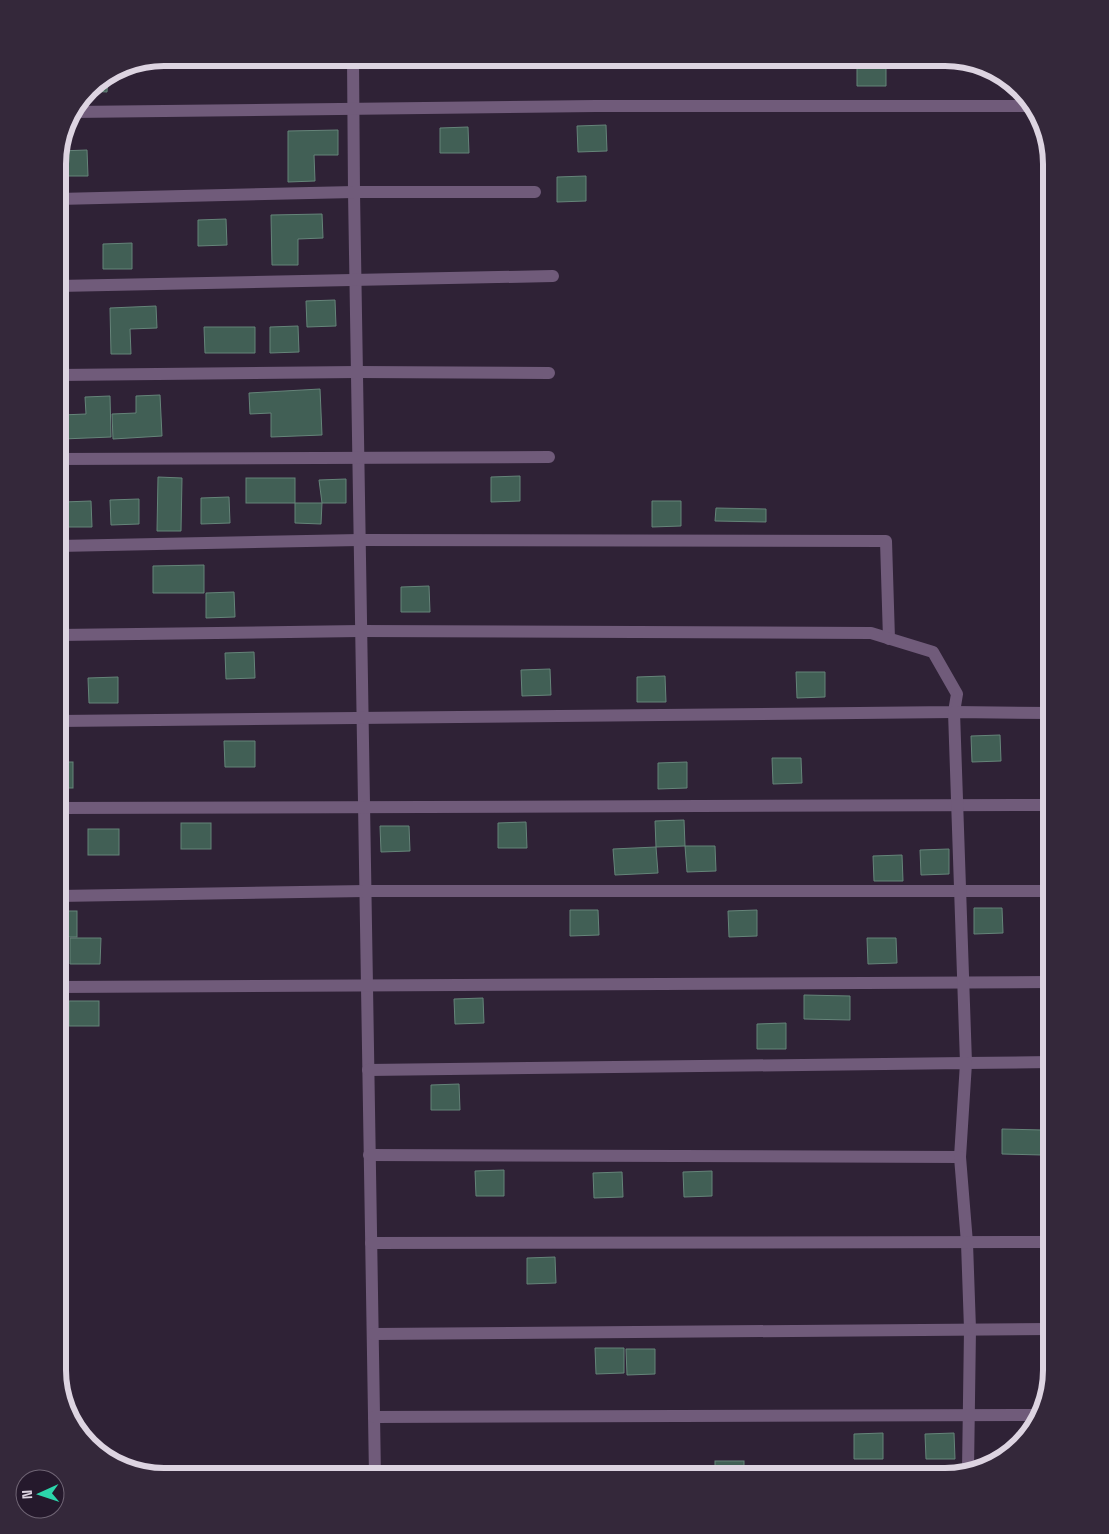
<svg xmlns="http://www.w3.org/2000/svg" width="1109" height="1534" viewBox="0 0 1109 1534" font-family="'Space Grotesk',sans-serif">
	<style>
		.building { fill: #415f55; stroke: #658479 }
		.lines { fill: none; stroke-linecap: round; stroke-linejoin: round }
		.minor { stroke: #705b7a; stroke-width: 12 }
		.rim { fill: none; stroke: #ddd4e1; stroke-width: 6 }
	</style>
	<rect width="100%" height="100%" fill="#2f2236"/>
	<g class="building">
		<polygon points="370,58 399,58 400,67 371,68"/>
		<polygon points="886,60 886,86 857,86 857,61"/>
		<polygon points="108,75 107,92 88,91 94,84"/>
		<polygon points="606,125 607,151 578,152 577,126"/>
		<polygon points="468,127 469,153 440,153 440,128"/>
		<polygon points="338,130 338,155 314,155 315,181 288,182 288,131"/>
		<polygon points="87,150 88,176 59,176 59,151"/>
		<polygon points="586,176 586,201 557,202 557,177"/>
		<polygon points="322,214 323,238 298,239 298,265 272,265 271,215"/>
		<polygon points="226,219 227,245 198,246 198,220"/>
		<polygon points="132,243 132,269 103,269 103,244"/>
		<polygon points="335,300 336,326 307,327 306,301"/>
		<polygon points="156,306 157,328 130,329 131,354 111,354 110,308"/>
		<polygon points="298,326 299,352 270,353 270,327"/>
		<polygon points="204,327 255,327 255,353 205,353"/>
		<polygon points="320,389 322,435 271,437 271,413 250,414 249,393"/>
		<polygon points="160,395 162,436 113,439 112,414 136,413 136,396"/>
		<polygon points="110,396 111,437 63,439 61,415 86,414 85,397"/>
		<polygon points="520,476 520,501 491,502 491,477"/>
		<polygon points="158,477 182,478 181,531 157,531"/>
		<rect x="246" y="478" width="49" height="25"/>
		<polygon points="346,479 346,503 322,503 319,480"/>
		<polygon points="229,497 230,523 201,524 201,498"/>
		<polygon points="139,499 139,524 111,525 110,500"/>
		<polygon points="91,501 92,527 63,527 63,502"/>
		<polygon points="652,501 681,501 681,526 652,527"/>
		<polygon points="295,503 322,503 321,524 295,523"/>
		<polygon points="716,508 766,509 766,522 715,521"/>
		<polygon points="204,565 204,593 153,593 153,566"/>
		<polygon points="429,586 430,612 401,612 401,587"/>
		<polygon points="234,592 235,617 206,618 206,593"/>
		<polygon points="254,652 255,678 226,679 225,653"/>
		<polygon points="550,669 551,695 522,696 521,670"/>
		<polygon points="796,672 825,672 825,697 797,698"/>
		<polygon points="665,676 666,702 637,702 637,677"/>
		<polygon points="118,677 118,703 89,703 88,678"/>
		<polygon points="1000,735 1001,761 972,762 971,736"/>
		<polygon points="224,741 255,741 255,767 225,767"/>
		<polygon points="772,758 801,758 802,783 773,784"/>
		<rect x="58" y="762" width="15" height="26"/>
		<polygon points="687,762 687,788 658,789 658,763"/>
		<polygon points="684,820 685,846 656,847 655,821"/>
		<polygon points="526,822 527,848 498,848 498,823"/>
		<rect x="181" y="823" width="30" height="26"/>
		<polygon points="380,826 409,826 410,851 381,852"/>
		<rect x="88" y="829" width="31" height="26"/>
		<polygon points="685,846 715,846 716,871 687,872"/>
		<polygon points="656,847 658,873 615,875 613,849"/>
		<polygon points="949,849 949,874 921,875 920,850"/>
		<polygon points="902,855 903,881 874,881 873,856"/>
		<polygon points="974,908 1002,908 1003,933 974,934"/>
		<polygon points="570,910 598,910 599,935 570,936"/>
		<polygon points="757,910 757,936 729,937 728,911"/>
		<rect x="58" y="911" width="19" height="26"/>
		<polygon points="70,938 101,938 100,964 70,964"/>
		<polygon points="867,938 896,938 897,963 868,964"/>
		<polygon points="804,995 850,996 850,1020 804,1019"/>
		<polygon points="483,998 484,1023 455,1024 454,999"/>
		<rect x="69" y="1001" width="30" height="25"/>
		<polygon points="786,1023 786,1049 757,1049 757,1024"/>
		<polygon points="459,1084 460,1110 431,1110 431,1085"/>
		<polygon points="1002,1129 1042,1130 1042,1155 1002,1154"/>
		<polygon points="504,1170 504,1196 476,1196 475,1171"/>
		<polygon points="712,1171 712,1196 684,1197 683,1172"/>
		<polygon points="622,1172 623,1197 594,1198 593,1173"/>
		<polygon points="555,1257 556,1283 527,1284 527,1258"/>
		<polygon points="595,1348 624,1348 624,1373 596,1374"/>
		<polygon points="626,1349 655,1349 655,1374 627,1375"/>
		<polygon points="883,1433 883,1459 854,1459 854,1434"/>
		<polygon points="954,1433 955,1459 926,1459 925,1434"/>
		<rect x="715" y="1461" width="29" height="15"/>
	</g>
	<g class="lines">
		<g class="minor">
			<polyline points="353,58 354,192 375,1476"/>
			<polyline points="72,112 596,106 1033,106"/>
			<polyline points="58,199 354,192 535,192"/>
			<polyline points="58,286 553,276"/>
			<polyline points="58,375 357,372 549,373"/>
			<polyline points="58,459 549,457"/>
			<polyline points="58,546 359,540 886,541 889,639"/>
			<polyline points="58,721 954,712 957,694 933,652 871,633 360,631 58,635"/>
			<polyline points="58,808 1051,805"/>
			<polyline points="58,896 365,891 1051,891"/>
			<polyline points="58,987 1051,982"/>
			<polyline points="1051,1062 966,1063 954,712 1051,713"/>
			<polyline points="368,1070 966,1063 960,1157 369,1155"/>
			<polyline points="960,1157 967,1243 970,1329 968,1470"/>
			<polyline points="371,1243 1051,1242"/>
			<polyline points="373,1334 1051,1329"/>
			<polyline points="374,1417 1040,1415"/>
		</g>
	</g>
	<path d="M0 0H1109V1534H0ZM164 66H945A98 98 0 0 1 1043 164V1370A98 98 0 0 1 945 1468H164A98 98 0 0 1 66 1370V164A98 98 0 0 1 164 66Z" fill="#34283a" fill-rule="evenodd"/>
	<path class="rim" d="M164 66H945A98 98 0 0 1 1043 164V1370A98 98 0 0 1 945 1468H164A98 98 0 0 1 66 1370V164A98 98 0 0 1 164 66Z"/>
	<g transform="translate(40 1494) rotate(267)"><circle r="24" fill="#25192c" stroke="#6f6474"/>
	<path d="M0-4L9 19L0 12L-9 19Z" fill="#2cd5ab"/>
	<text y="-8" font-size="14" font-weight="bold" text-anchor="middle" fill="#ddd4e1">N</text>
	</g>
</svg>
